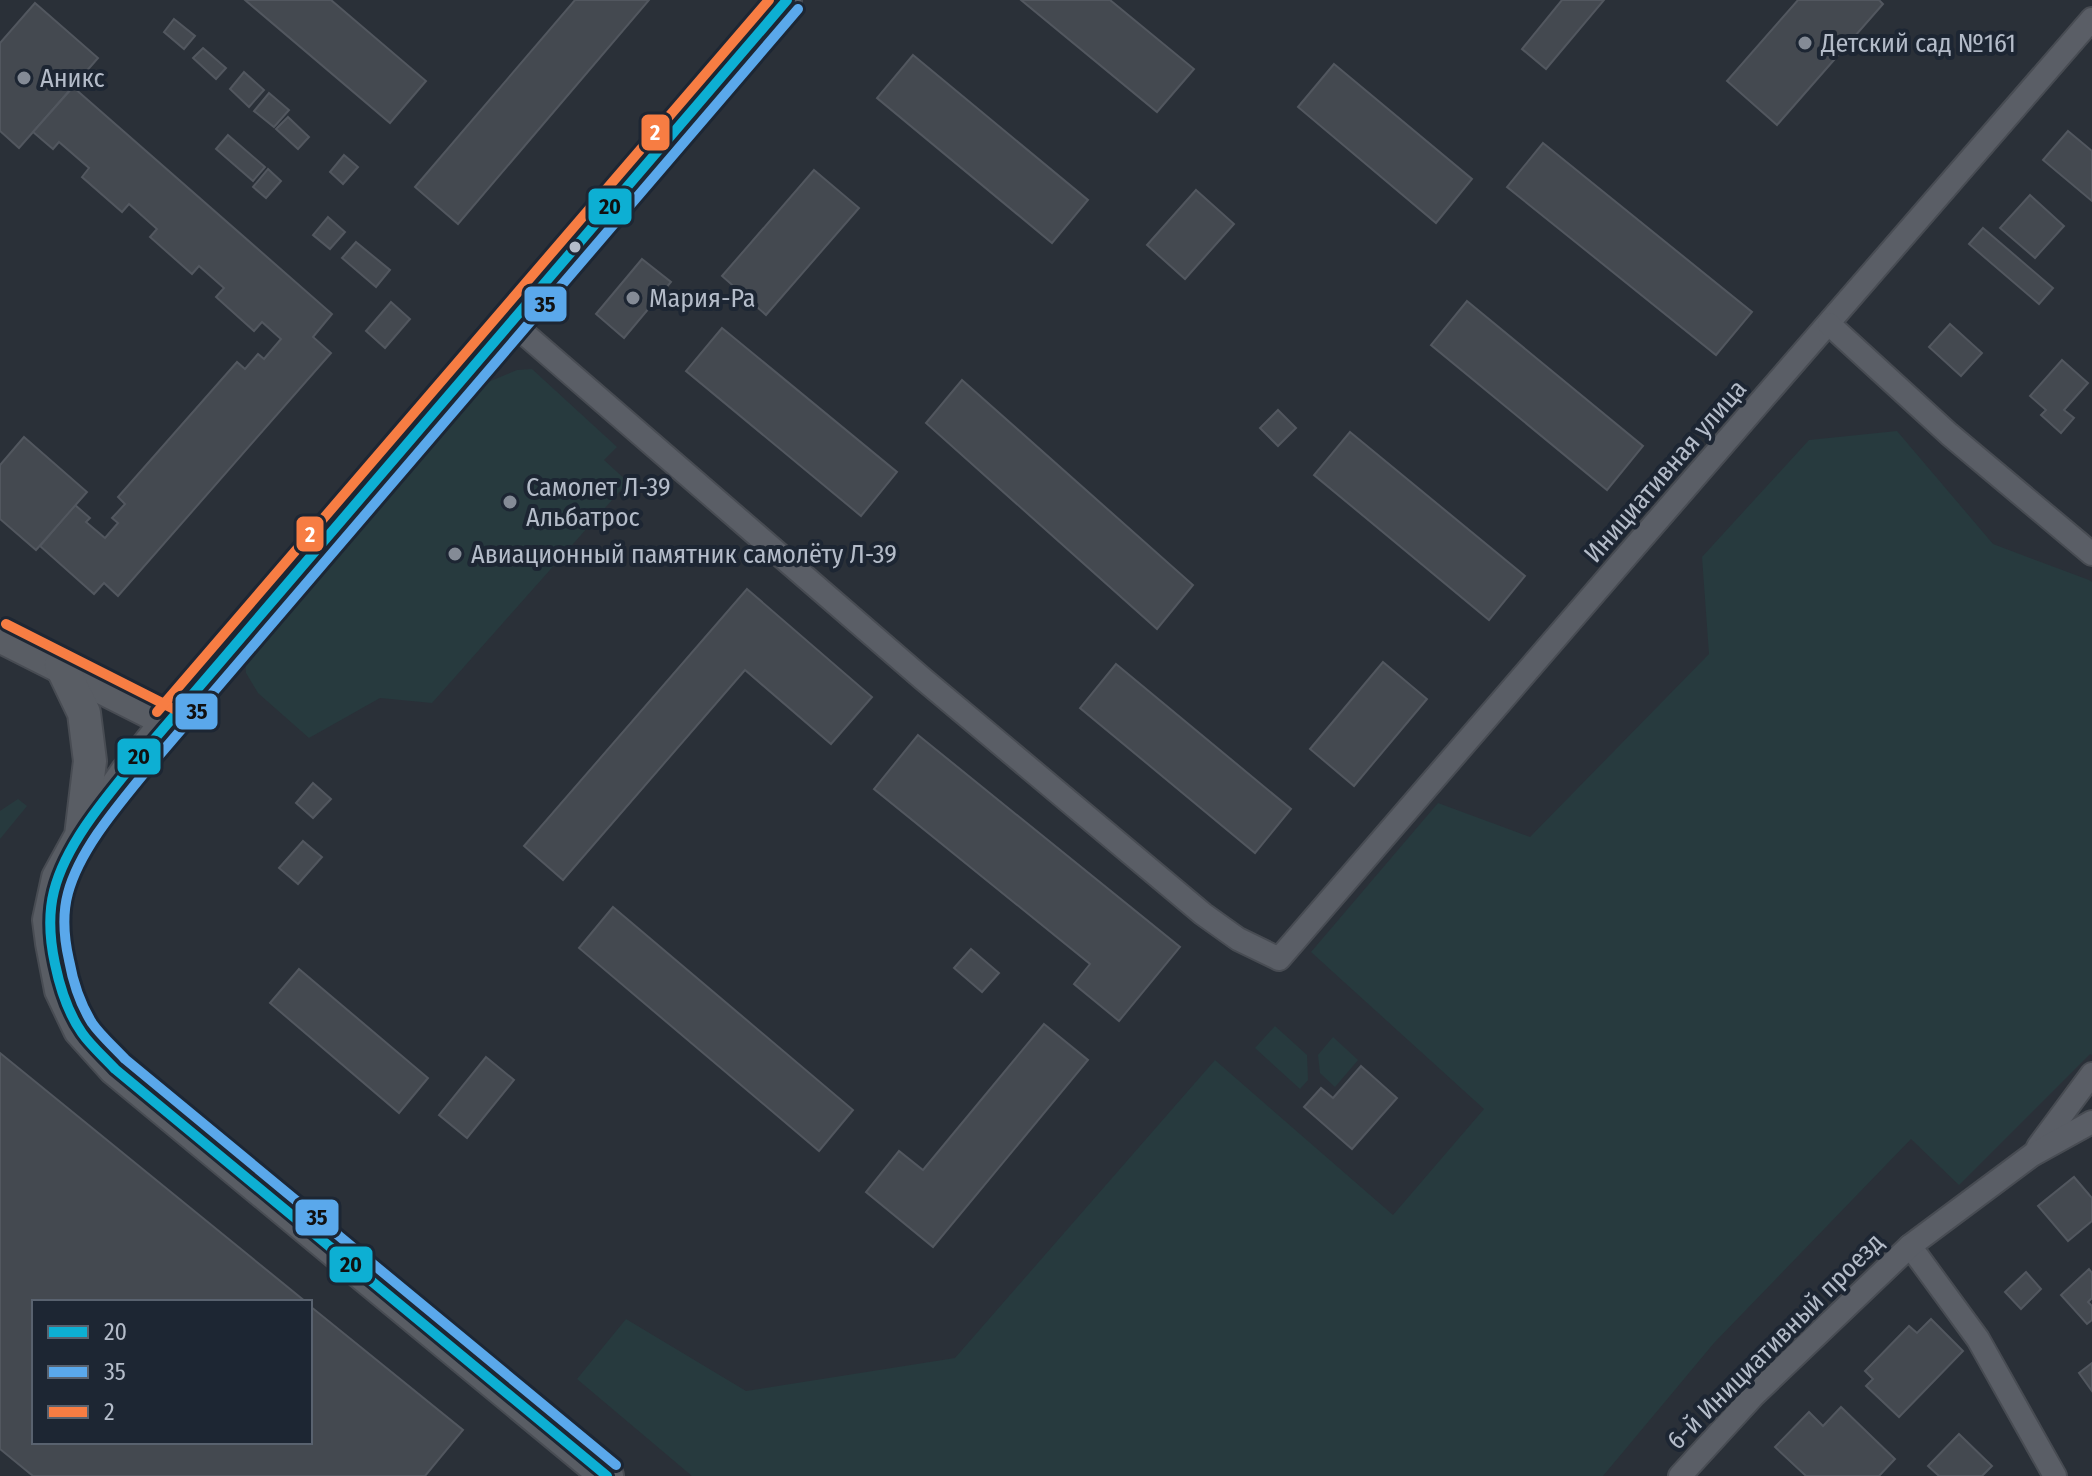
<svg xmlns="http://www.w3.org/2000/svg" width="2092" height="1476" viewBox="0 0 2092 1476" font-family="'Fira Sans Condensed',sans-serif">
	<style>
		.green { fill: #273a3e }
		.building { fill: #444950; stroke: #52575f; stroke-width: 2 }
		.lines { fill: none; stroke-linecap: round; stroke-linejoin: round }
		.minor-casing { stroke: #484c53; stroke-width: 26 }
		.tertiary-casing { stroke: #484c53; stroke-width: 32 }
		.secondary-casing { stroke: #484c53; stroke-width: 36 }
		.minor { stroke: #5a5e66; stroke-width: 22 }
		.tertiary { stroke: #5a5e66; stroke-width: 28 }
		.secondary { stroke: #595d64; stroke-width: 32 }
		.bus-1-casing { stroke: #1d2633; stroke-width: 16 }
		.bus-2-casing { stroke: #1d2633; stroke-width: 16 }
		.bus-3-casing { stroke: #1d2633; stroke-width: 16 }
		.bus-1 { stroke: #0dafd3; stroke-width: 10 }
		.bus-2 { stroke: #5aa8eb; stroke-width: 10 }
		.bus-3 { stroke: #f77d43; stroke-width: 10 }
		.poi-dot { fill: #848b96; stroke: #1d2633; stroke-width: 3 }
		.bus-dot { fill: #b4bcc9; stroke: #1d2633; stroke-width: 3 }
		.labels { text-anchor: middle; stroke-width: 8; stroke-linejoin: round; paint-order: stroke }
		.poi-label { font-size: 26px; fill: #b4bcc9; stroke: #1d2633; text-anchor: start }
		.street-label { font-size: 26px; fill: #b4bcc9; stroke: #1d2633 }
		.line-badge { stroke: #1d2633; stroke-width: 3 }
		.badge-label { font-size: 22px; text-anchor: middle; font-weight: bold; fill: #fff }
		.pale-badge-label { font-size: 22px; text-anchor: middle; font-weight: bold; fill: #111 }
	</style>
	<rect width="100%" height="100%" fill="#2a3038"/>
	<g class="green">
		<polygon points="532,369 617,447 604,460 628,482 432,703 380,698 309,738 258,693 246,673 245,658 488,382 517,370"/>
		<polygon points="1897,431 1993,544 2089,580 2092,582 2092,1055 2090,1054 1959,1185 1911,1139 1714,1343 1603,1476 692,1476 577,1379 626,1319 746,1391 955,1358 1215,1060 1393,1215 1484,1109 1311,952 1438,803 1530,837 1709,654 1702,557 1809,440"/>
		<polygon points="18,799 27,806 0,839 0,811"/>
		<polygon points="1275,1026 1307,1055 1308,1080 1300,1089 1255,1048"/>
		<polygon points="1333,1037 1358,1060 1335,1087 1320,1073 1318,1055"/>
	</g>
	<g class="building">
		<polygon points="245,0 331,0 426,81 390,123"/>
		<polygon points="575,0 649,0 458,224 415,187"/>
		<polygon points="1021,0 1110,0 1194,69 1157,112"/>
		<polygon points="1562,0 1604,0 1546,69 1522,49"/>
		<polygon points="1798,0 1879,0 1883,4 1777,125 1727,81"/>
		<polygon points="35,3 98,58 19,148 0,131 0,43"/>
		<polygon points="174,19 195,36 184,49 164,32"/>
		<polygon points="203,48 226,68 216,79 193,58"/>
		<polygon points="913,55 1088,200 1052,243 877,98"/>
		<polygon points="1334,64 1472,179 1436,223 1298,107"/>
		<polygon points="244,72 264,90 249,107 230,89"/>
		<polygon points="73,87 332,314 313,337 331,353 118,596 104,583 94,594 40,546 75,505 90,518 86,522 105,538 118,523 112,518 125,504 118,497 237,362 245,369 258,354 264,359 281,339 262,322 254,331 216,297 224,288 199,266 192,274 150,237 157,229 129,204 122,212 82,177 89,168 59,142 53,149 33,132"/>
		<polygon points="269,93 289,110 274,127 254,111"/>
		<polygon points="288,117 309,137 298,149 276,129"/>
		<polygon points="2068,131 2092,151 2092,201 2043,160"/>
		<polygon points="228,135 265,167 253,181 216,149"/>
		<polygon points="1543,143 1752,312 1716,355 1507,187"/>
		<polygon points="344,155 358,167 343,184 330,172"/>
		<polygon points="268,169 281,181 266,198 253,187"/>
		<polygon points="814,170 859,208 766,315 722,276"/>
		<polygon points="1196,190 1234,224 1185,279 1147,245"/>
		<polygon points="2030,195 2064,226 2035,258 2000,228"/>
		<polygon points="328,217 345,232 330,249 313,235"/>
		<polygon points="1983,228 2053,288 2039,304 1969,244"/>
		<polygon points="356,242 390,270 376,287 342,258"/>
		<polygon points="642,259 671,282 624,338 596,314"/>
		<polygon points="1467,301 1643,446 1607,490 1431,345"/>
		<polygon points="391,302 410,319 385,348 366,331"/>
		<polygon points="1950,324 1982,353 1961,376 1929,347"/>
		<polygon points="722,328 897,472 861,516 686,371"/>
		<polygon points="2062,360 2088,383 2064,410 2074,418 2061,433 2041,415 2046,410 2030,396"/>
		<polygon points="962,380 1193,585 1157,629 926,423"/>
		<polygon points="1278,410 1296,428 1278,446 1260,428"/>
		<polygon points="1350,432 1525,576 1489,620 1314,475"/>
		<polygon points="24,437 87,492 36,550 0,519 0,465"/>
		<polygon points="747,589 872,697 831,744 745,670 563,880 524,846"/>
		<polygon points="1383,662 1427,699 1354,786 1310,749"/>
		<polygon points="1116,664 1291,809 1255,853 1080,708"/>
		<polygon points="918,735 1180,947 1119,1021 1074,984 1090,964 874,789"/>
		<polygon points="313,783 331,799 313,818 296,803"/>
		<polygon points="303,841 322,857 298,884 279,868"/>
		<polygon points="613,907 853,1110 819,1151 579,948"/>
		<polygon points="971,949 999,973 982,992 954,968"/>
		<polygon points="299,969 428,1078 399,1113 270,1003"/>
		<polygon points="1044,1024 1088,1060 933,1247 866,1192 899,1151 923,1170"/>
		<polygon points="0,1053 306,1302 34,1302 34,1442 310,1442 310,1306 463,1430 425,1476 33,1476 0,1449"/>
		<polygon points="486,1057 514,1080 467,1138 439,1115"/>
		<polygon points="1361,1066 1397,1098 1352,1149 1304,1107 1321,1088 1333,1098"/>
		<polygon points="2074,1177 2092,1198 2092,1221 2068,1241 2038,1206"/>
		<polygon points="2089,1269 2092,1273 2092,1298 2088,1302 2092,1306 2092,1320 2087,1324 2061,1295"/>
		<polygon points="2026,1272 2041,1289 2021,1309 2005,1292"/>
		<polygon points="1931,1319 1963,1351 1899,1417 1866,1386 1873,1379 1865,1371 1909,1326 1917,1333"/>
		<polygon points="2092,1363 2092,1391 2079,1373"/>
		<polygon points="1841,1407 1895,1459 1879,1476 1806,1476 1775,1447 1809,1412 1823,1426"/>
		<polygon points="1959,1434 1992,1466 1982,1476 1939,1476 1928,1466"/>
	</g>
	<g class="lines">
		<defs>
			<g id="minor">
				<path d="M511,322L923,679L1203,914L1238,939L1279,959C1548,644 1822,333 2092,19"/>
				<polyline points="1829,324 1949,434 2092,554"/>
				<polyline points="2038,1147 2092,1074"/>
				<polyline points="1910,1246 1978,1339 2055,1476"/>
				<polyline points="1680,1476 1754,1395 1910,1246 2032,1155 2092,1122"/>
			</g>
			<polyline id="tertiary" points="168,721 787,0"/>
			<g id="secondary">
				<polyline points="0,636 168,721 127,772 83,834"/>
				<polyline points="61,665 84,713 90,761 81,836 58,878 49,920 52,943 61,990 80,1030 115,1069 607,1476"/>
			</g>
		</defs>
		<use href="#minor" class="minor-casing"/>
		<use href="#tertiary" class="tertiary-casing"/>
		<use href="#secondary" class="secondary-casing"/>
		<use href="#minor" class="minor"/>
		<use href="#tertiary" class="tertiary"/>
		<use href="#secondary" class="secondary"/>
		<defs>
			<path id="bus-1" d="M607,1476L115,1069C104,1057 91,1046 82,1033C68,1013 60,988 55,964C50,941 48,915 54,891C66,843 108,795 139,757L787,0"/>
			<path id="bus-2" d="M616,1465L125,1059C114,1047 101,1036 92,1023C80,1004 73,982 69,960C64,938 62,915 68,893C80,848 121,802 150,766L798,9"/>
			<g id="bus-3">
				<polyline points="6,624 174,709"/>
				<polyline points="157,712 769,0"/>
			</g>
		</defs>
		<use href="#bus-1" class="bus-1-casing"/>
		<use href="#bus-2" class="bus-2-casing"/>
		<use href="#bus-3" class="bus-3-casing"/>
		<use href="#bus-1" class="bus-1"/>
		<use href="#bus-2" class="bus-2"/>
		<use href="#bus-3" class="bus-3"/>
	</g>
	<g class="poi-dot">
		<circle cx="1805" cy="43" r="8"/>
		<circle cx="24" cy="78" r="8"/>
		<circle cx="633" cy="298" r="8"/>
		<circle cx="510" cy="502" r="8"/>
		<circle cx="455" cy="554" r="8"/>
	</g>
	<circle class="bus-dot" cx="575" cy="247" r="7"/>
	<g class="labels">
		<g class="poi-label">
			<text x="1821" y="52">Детский сад №161</text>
			<text x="40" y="87">Аникс</text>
			<text x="649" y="307">Мария-Ра</text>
			<text x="526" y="496">Самолет Л-39<tspan x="526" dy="30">Альбатрос</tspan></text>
			<text x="471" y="563">Авиационный памятник самолёту Л-39</text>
		</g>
		<g class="street-label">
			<text transform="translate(1665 471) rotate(-49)" y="9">Инициативная улица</text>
			<text transform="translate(1775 1341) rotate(-45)" y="9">6-й Инициативный проезд</text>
		</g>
	</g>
	<g class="line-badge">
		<rect x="640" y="113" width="31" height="39" rx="8" fill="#f77d43"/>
		<rect x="587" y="187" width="46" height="39" rx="8" fill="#0dafd3"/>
		<rect x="523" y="285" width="45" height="38" rx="8" fill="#5aa8eb"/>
		<rect x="295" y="515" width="30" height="38" rx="8" fill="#f77d43"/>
		<rect x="174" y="692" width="45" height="39" rx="8" fill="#5aa8eb"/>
		<rect x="116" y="737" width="46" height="39" rx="8" fill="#0dafd3"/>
		<rect x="294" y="1198" width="46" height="39" rx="8" fill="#5aa8eb"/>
		<rect x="328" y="1245" width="46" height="39" rx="8" fill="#0dafd3"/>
	</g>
	<g class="badge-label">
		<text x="655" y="140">2</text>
		<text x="310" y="542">2</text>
	</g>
	<g class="pale-badge-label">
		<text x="610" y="214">20</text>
		<text x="545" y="312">35</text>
		<text x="197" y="719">35</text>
		<text x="139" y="764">20</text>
		<text x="317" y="1225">35</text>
		<text x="351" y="1272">20</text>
	</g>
	<rect x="32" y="1300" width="280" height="144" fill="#1d2633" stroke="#59626f" stroke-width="2"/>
	<rect x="48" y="1326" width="40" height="12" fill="#0dafd3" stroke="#59626f" stroke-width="2"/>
	<text x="104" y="1340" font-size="24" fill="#b4bcc9">20</text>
	<rect x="48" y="1366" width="40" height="12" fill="#5aa8eb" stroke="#59626f" stroke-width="2"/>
	<text x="104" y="1380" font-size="24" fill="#b4bcc9">35</text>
	<rect x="48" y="1406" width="40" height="12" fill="#f77d43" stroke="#59626f" stroke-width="2"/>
	<text x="104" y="1420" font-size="24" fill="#b4bcc9">2</text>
</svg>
